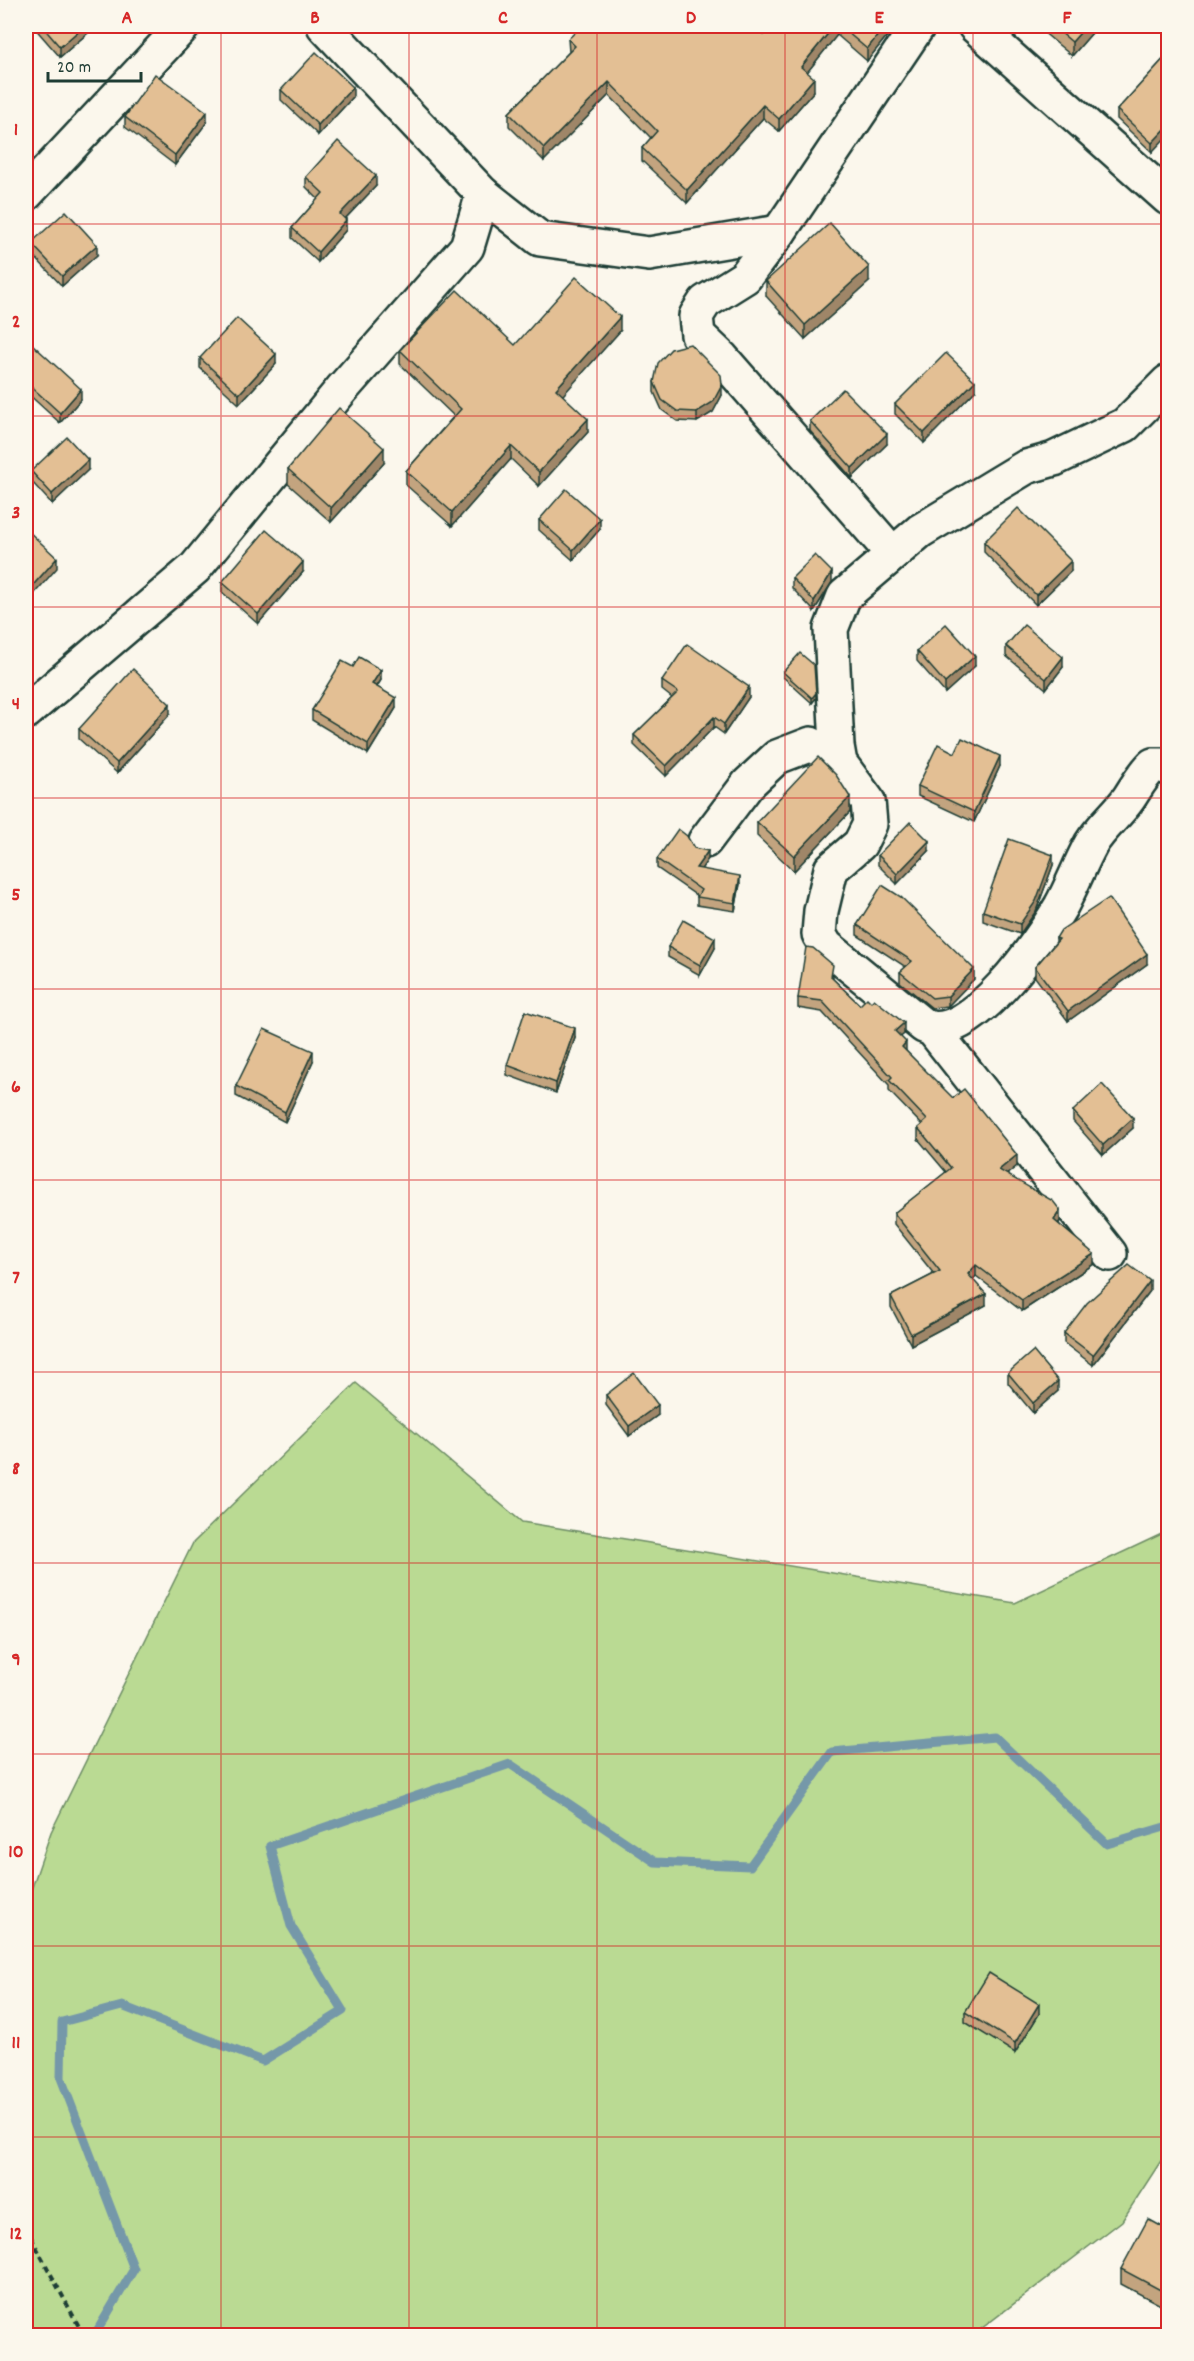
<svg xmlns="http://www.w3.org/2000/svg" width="1194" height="2361" viewBox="0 0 1194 2361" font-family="Dekko,sans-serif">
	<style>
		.green { fill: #bada93; stroke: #6c8c64; stroke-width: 1.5 }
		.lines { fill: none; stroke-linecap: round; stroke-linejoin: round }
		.stream { stroke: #7598a9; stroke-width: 9 }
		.minor-casing { stroke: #1f3d34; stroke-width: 38 }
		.path { stroke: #1f3d34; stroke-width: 4; stroke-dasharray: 6 4.5; stroke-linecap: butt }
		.minor { stroke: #fbf7ec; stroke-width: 33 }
		.wall { fill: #c3a47f; stroke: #1f3d34; stroke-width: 1.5 }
		.shaded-wall { fill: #9f8668; stroke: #1f3d34; stroke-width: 1.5 }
		.building { fill: #e3bf94; stroke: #1f3d34; stroke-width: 1.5 }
		.grid { fill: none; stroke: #d62828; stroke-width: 1.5; stroke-opacity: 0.55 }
		.neatline { fill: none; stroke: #d62828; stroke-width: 2 }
		.grid-label { font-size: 20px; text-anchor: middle; font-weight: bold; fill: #d62828 }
	</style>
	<rect width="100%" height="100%" fill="#fbf7ec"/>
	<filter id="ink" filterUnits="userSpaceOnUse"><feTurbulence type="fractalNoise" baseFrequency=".0167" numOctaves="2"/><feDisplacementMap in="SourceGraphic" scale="12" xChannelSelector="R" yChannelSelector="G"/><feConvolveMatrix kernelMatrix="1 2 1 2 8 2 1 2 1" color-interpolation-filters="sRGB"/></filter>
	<g filter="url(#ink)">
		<polygon class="green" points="356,1383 522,1522 1015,1603 1168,1531 1168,2150 1122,2221 973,2335 26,2336 26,1905 51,1832 193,1543"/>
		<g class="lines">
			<polyline class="stream" points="94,2336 134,2269 61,2078 62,2022 122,2006 263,2061 343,2011 291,1926 270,1846 510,1764 655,1862 750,1866 832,1752 995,1737 1107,1844 1168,1826"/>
			<defs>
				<g id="minor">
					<polyline points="975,26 1168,198"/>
					<polyline points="26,194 183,26"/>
					<polyline points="483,194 540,239 649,254 779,232"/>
					<path d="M1168,382L1125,425L1054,459L1026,467L920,531L844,596L831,629L837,746L840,763L868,801L870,824L860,844L831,869L821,911L819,934L826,946L924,1026C970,1046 1041,940 1061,906C1072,886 1080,864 1091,844C1101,827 1118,814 1129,798C1137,786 1142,776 1153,765H1164L1168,768"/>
					<polyline points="892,553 722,358 698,335 696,316 705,302 745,277 779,232 918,26"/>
					<polyline points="26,712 195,568 342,389 467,247 483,194 324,26"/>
					<polyline points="705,841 748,784 777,757 811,744 840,763"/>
					<polyline points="933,1030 1110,1254"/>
				</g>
			</defs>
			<use href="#minor" class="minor-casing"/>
			<polyline class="path" points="26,2228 84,2336"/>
			<use href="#minor" class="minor"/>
		</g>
		<g class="wall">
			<polygon points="33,26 96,26 60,57"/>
			<polygon points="772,26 895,26 867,61 837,35 807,72 814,91 779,131 763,118 687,203 642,161 642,148 651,138 609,95 544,161 509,126 509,113 569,52 568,39 764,35"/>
			<polygon points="1036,26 1098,26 1072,56"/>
			<polygon points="1168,54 1152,152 1117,119 1117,110"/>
			<polygon points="281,90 353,97 318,135 281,100"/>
			<polygon points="125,117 207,122 175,165 125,127"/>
			<polygon points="306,177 376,186 345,219 346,230 318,262 292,238 292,228 318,199 306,187"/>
			<polygon points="31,243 97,255 62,286 31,253"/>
			<polygon points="766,281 869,282 805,339 766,296"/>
			<polygon points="620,331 562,395 588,432 539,486 511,459 452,526 406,485 406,471 454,416 400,364 400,350 515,345"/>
			<polygon points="26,352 81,399 60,423 26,392"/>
			<polygon points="200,358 276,364 239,404 200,368"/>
			<polygon points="654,382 722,395 713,412 697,422 677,421 662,410 654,392"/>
			<polygon points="975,391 924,443 895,414 895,404"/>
			<polygon points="810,421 887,444 852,478 810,431"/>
			<polygon points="384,463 331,522 288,484 288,469"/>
			<polygon points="88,470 52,504 31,481 31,471"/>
			<polygon points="539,520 600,529 573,560 539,530"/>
			<polygon points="984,542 1071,571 1036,605 984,552"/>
			<polygon points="303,572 258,624 222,592 222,582"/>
			<polygon points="792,578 832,582 814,611 792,588"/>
			<polygon points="1006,646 1063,667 1046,689 1006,656"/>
			<polygon points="917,651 975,666 945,693 917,661"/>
			<polygon points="353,667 381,680 377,687 396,708 368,754 312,720 312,710"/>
			<polygon points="783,672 816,698 812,703 783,677"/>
			<polygon points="662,681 749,697 724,734 714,727 666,776 634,745 634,735 672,698 662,690"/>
			<polygon points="170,714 117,773 79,739 79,729"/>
			<polygon points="955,753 1000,766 974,822 918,796 918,786"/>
			<polygon points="850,812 794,871 757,836 757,822"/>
			<polygon points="694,848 708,859 701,869 740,884 735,911 697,905 697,896 657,868 657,859"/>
			<polygon points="929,851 897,884 878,865 878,855"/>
			<polygon points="1053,865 1036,911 1020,934 983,921 983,911"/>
			<polygon points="857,925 974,979 948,1006 932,1008 900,982 900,972 906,967 857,935"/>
			<polygon points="1056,938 1147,964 1068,1021 1035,977 1035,967 1056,942"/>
			<polygon points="668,947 715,948 700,975 668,957"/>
			<polygon points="833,976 833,979 860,1005 904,1034 900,1037 906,1051 1017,1166 1007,1174 1060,1221 1059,1224 1094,1264 1022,1311 976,1276 973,1279 986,1305 911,1345 891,1307 891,1296 934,1274 894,1224 894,1213 946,1172 918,1139 918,1128 922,1125 889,1091 889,1085 822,1012 798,1008 798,998"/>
			<polygon points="575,1038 556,1093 507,1075 507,1065"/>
			<polygon points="313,1061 285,1122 236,1096 236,1086"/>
			<polygon points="1073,1111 1133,1128 1103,1155 1073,1121"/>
			<polygon points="1150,1291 1093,1365 1064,1343 1064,1333"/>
			<polygon points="1008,1373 1058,1391 1033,1413 1008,1383"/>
			<polygon points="606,1395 658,1415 629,1436 606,1405"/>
			<polygon points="965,2012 1039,2014 1015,2053 965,2022"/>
			<polygon points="1168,2230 1168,2309 1121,2284 1121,2269"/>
		</g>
		<g class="shaded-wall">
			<polygon points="84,26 96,26 60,57 60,47"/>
			<polygon points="834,26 837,26 837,35 801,80 801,67"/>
			<polygon points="885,26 895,26 867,61 867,49"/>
			<polygon points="1086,26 1098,26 1072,56 1072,42"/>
			<polygon points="814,78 814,91 779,131 779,119"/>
			<polygon points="609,82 609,95 544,161 544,148"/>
			<polygon points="353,87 353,97 318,135 318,125"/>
			<polygon points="763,105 763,118 687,203 687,190"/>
			<polygon points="207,112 207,122 175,165 175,155"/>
			<polygon points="1168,126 1168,135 1152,152 1152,143"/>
			<polygon points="376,176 376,186 340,224 340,214"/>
			<polygon points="346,220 346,230 318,262 318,252"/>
			<polygon points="97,245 97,255 62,286 62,276"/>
			<polygon points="869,267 869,282 805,339 805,325"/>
			<polygon points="620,317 620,331 556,403 556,389"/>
			<polygon points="276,354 276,364 239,404 239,394"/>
			<polygon points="975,381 975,391 924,443 924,433"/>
			<polygon points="722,385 722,395 713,412 697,422 697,412"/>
			<polygon points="81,389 81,399 60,423 60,413"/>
			<polygon points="588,419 588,432 539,486 539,472"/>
			<polygon points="887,434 887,444 852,478 852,468"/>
			<polygon points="511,446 511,459 452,526 452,512"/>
			<polygon points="384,448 384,463 331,522 331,508"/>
			<polygon points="88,460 88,470 52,504 52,494"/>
			<polygon points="600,519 600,529 573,560 573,550"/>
			<polygon points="57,558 57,568 26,603 26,593"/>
			<polygon points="1071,561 1071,571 1036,605 1036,595"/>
			<polygon points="303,562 303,572 258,624 258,614"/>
			<polygon points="832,572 832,582 814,611 814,601"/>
			<polygon points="975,656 975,666 945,693 945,683"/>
			<polygon points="1063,657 1063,667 1046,689 1046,679"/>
			<polygon points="381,670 381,680 372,694 372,684"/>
			<polygon points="749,687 749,697 724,734 724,724"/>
			<polygon points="816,693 816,698 812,703 812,698"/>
			<polygon points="396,698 396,708 368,754 368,744"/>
			<polygon points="170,704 170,714 117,773 117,763"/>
			<polygon points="714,717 714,727 666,776 666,766"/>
			<polygon points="1000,756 1000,766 974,822 974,812"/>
			<polygon points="850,797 850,812 794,871 794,856"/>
			<polygon points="929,841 929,851 897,884 897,874"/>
			<polygon points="708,851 708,859 696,877 696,868"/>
			<polygon points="1053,855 1053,865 1036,911 1020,934 1020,924"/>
			<polygon points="740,876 740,884 735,911 735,903"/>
			<polygon points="715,938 715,948 700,975 700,965"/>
			<polygon points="1147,954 1147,964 1068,1021 1068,1011"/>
			<polygon points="974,969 974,979 948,1006 948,996"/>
			<polygon points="904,1023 904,1034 895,1042 895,1031"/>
			<polygon points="575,1028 575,1038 556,1093 556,1083"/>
			<polygon points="906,1042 906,1053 902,1047"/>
			<polygon points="313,1051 313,1061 285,1122 285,1112"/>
			<polygon points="1133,1118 1133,1128 1103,1155 1103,1145"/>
			<polygon points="1017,1155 1017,1166 999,1181 999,1170"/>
			<polygon points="1060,1210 1060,1221 1054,1231 1054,1220"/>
			<polygon points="1094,1254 1094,1264 1022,1311 1022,1300"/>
			<polygon points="976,1265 976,1276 968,1284 968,1274"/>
			<polygon points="1150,1281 1150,1291 1093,1365 1093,1355"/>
			<polygon points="986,1294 986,1305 911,1345 911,1334"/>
			<polygon points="1058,1381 1058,1391 1033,1413 1033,1403"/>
			<polygon points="658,1405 658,1415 629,1436 629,1426"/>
			<polygon points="1039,2004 1039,2014 1015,2053 1015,2043"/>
		</g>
		<g class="building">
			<polygon points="42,26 84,26 60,47"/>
			<polygon points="582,26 754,26 764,35 772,26 834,26 801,67 814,78 779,119 763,105 687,190 642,148 657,131 609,82 544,148 509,113 575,46 568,39"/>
			<polygon points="840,26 885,26 867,49"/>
			<polygon points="1053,26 1086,26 1072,42"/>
			<polygon points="316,52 353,87 318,125 281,90"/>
			<polygon points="1168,54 1168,126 1152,143 1117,110"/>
			<polygon points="155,74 207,112 175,155 125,117"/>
			<polygon points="338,141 376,176 340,214 346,220 318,252 292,228 323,193 306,177"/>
			<polygon points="66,211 97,245 62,276 31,243"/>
			<polygon points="830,223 869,267 805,325 766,281"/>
			<polygon points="576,277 620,317 556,389 588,419 539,472 511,446 452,512 406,471 461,409 400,350 457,290 515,345"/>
			<polygon points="237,318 276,354 239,394 200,358"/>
			<polygon points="32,344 81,389 60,413 26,382 26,352"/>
			<polygon points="690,344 721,375 722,385 713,402 697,412 677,411 662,400 654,382 658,363 671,349"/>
			<polygon points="946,353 975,381 924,433 895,404"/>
			<polygon points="843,389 887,434 852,468 810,421"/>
			<polygon points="339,408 384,448 331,508 288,469"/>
			<polygon points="67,437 88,460 52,494 31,471"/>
			<polygon points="566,489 600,519 573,550 539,520"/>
			<polygon points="1018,508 1071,561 1036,595 984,542"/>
			<polygon points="26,529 57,558 26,593"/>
			<polygon points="266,530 303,562 258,614 222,582"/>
			<polygon points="815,555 832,572 814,601 792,578"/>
			<polygon points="946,624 975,656 945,683 917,651"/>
			<polygon points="1024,625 1063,657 1046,679 1006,646"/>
			<polygon points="687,644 749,687 724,724 714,717 666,766 634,735 678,692 662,681"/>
			<polygon points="800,653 814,665 816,693 812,698 783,672"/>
			<polygon points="359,657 381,670 372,684 396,698 368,744 312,710 342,661 353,667"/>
			<polygon points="133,669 170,704 117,763 79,729"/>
			<polygon points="962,738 1000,756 974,812 918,786 938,744 955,753"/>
			<polygon points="818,757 836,775 850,797 794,856 757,822"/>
			<polygon points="910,822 929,841 897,874 878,855"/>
			<polygon points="678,829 687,836 694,848 708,851 696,868 740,876 735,903 697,897 701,890 657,859"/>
			<polygon points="1009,839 1053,855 1036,901 1020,924 983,911"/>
			<polygon points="882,885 901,897 974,969 948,996 932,998 900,972 912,961 857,925"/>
			<polygon points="1109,898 1147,954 1068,1011 1035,967 1059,939 1056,938 1061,930"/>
			<polygon points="683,920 715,938 700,965 668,947"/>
			<polygon points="806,947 813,948 833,965 831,977 860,1005 867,998 871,1002 874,999 904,1023 895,1031 906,1042 902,1047 953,1098 964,1089 1017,1155 999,1170 1053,1201 1060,1210 1054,1220 1094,1254 1022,1300 976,1265 968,1274 986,1294 911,1334 891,1296 940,1271 894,1213 951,1168 918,1128 927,1120 889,1080 892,1077 822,1001 798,998"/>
			<polygon points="525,1011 575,1028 556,1083 507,1065"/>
			<polygon points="264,1029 313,1051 285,1112 236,1086"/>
			<polygon points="1102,1084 1133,1118 1103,1145 1073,1111"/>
			<polygon points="1129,1265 1150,1281 1093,1355 1064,1333 1087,1303"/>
			<polygon points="1033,1351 1058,1381 1033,1403 1008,1373"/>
			<polygon points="634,1373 658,1405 629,1426 606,1395"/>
			<polygon points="989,1973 1039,2004 1015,2043 965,2012"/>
			<polygon points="1148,2219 1168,2230 1168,2294 1121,2269"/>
		</g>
	</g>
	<path class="grid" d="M221,26V2336M409,26V2336M597,26V2336M785,26V2336M973,26V2336M26,224H1168M26,416H1168M26,607H1168M26,798H1168M26,989H1168M26,1180H1168M26,1372H1168M26,1563H1168M26,1754H1168M26,1946H1168M26,2137H1168"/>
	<rect width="1194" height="2361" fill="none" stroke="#fbf7ec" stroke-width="66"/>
	<path d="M48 72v9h93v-9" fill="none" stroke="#1f3d34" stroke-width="3"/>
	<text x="57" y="72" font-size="18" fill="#1f3d34" stroke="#fbf7ec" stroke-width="4.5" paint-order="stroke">20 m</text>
	<rect x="33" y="33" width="1128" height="2295" class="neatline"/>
	<g class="grid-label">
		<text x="127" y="23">A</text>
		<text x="315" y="23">B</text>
		<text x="503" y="23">C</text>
		<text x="691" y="23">D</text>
		<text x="879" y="23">E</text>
		<text x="1067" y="23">F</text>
		<text x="16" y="135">1</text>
		<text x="16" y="327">2</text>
		<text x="16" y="518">3</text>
		<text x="16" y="709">4</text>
		<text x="16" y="900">5</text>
		<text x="16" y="1092">6</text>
		<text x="16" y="1283">7</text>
		<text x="16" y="1474">8</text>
		<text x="16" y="1665">9</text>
		<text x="16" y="1857">10</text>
		<text x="16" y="2048">11</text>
		<text x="16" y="2239">12</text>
	</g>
</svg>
